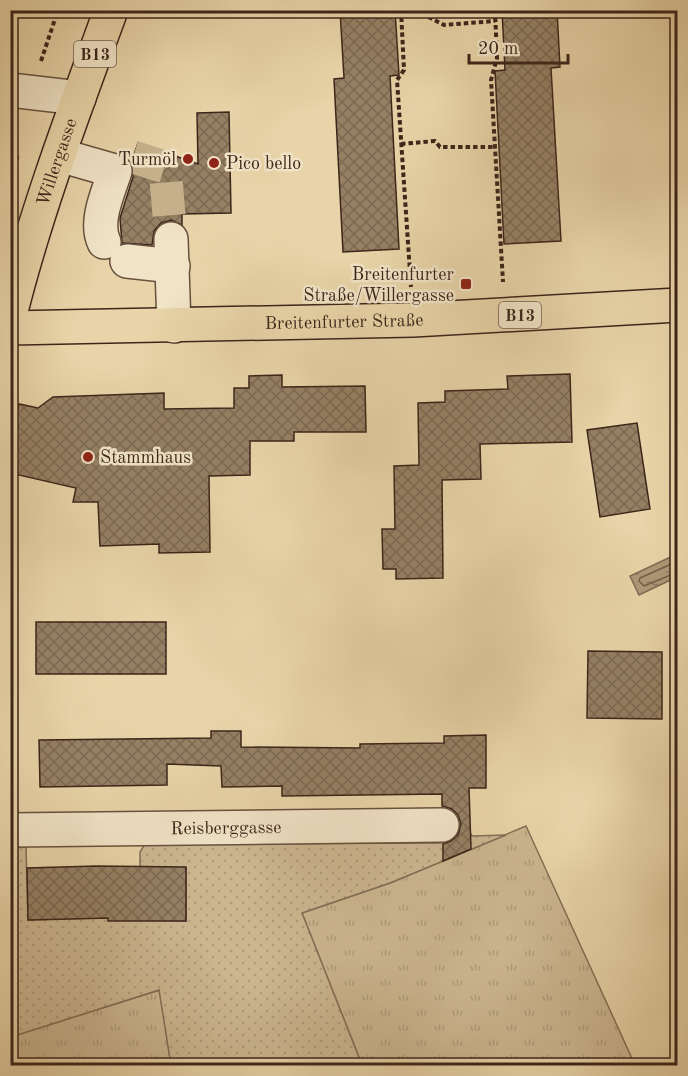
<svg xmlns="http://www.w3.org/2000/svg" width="688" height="1076" viewBox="0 0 688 1076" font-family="'Old Standard TT',serif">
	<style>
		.grass { fill: url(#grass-tufts); stroke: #846e55; stroke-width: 1.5 }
		.garden { fill: url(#garden-dots); stroke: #846e55; stroke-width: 1.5 }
		.water { fill: url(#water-ripples); stroke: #806a52; stroke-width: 1.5 }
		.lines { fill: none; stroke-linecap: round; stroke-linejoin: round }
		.shore { stroke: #755e49; stroke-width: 1.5 }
		.building { fill: url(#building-cross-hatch); stroke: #3c251a; stroke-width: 1.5 }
		.minor-tunnel { stroke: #c6b18c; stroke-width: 33; stroke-dasharray: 33 16; stroke-linecap: butt }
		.minor-casing { stroke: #67513e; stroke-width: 36 }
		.major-casing { stroke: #3c251a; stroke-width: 36 }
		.path { stroke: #3c251a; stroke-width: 4; stroke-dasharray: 4.5 3; stroke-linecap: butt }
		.minor { stroke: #f0e3c6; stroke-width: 33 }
		.major { stroke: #e8d4a8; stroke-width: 33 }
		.poi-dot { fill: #8f2418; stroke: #f0e3c6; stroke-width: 2 }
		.labels { text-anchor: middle; stroke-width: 5; stroke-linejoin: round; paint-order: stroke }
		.shield { fill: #f0e3c6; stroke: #725e4e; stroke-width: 1.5 }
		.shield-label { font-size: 16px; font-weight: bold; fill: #3c251a }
		.poi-label { font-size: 18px; fill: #3c251a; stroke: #f0e3c6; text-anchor: end }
		.street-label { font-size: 18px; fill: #3c251a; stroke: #f0e3c6 }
	</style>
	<defs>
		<pattern id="grass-tufts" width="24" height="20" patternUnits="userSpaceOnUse" patternTransform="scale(1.5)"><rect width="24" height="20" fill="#cbb690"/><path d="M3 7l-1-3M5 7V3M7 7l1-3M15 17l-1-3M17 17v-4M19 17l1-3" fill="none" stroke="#af9c7c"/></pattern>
		<pattern id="garden-dots" width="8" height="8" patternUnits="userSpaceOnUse" patternTransform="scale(1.5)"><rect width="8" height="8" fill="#cbb690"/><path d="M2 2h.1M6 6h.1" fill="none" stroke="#af9c7c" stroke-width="1.8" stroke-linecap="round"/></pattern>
		<pattern id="water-ripples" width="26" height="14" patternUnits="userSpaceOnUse" patternTransform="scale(1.5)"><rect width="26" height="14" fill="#ae9878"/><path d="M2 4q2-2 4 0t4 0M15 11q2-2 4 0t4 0" fill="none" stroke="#8f7c62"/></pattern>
		<pattern id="building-cross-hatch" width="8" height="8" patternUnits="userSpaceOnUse" patternTransform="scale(1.5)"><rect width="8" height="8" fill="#958064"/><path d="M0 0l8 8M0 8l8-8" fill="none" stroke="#7b6952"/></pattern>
	</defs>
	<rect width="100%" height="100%" fill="#e8d4a8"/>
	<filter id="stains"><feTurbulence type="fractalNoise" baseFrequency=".00333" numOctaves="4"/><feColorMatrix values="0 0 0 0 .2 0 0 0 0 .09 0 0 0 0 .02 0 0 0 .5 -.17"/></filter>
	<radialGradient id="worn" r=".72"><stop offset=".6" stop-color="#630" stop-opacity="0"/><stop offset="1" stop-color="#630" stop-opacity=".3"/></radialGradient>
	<g class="grass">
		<polygon points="526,826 635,1065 362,1065 302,913 390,883"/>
		<polygon points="160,990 171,1065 11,1065 10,1037"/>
	</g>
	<polygon class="garden" points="442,834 471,834 472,836 506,835 390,883 302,913 362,1065 171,1065 159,990 11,1037 11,846 26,846 28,920 108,918 186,921 186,868 140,867 140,852 145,844 442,843"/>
	<polygon class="water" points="677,554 677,577 639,595 630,576"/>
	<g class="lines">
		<polyline class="shore" points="678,561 640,578 639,581 644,586 678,572"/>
	</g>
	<g class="building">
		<polygon points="340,10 395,10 399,75 390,76 399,249 343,252 334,79 344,78"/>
		<polygon points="502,10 557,10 560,67 551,68 561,241 504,244 495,71 505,70"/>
		<polygon points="229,112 231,213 182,214 182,225 171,220 161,223 154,231 152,245 122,243 120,218 133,177 133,168 131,163 138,143 198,164 197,113"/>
		<polygon points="570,374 572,442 480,444 481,479 442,480 443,578 396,579 396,569 383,569 382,529 395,529 394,466 419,465 418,403 445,402 445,391 508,389 507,376"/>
		<polygon points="282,375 282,387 365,386 366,432 294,432 294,441 250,441 250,475 209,476 210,552 159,553 159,544 100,546 98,502 73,502 76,488 10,473 10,442 19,404 38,408 53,397 164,393 164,409 234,408 234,388 249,388 249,376"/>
		<polygon points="637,423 650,509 600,517 587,430"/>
		<rect x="36" y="622" width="130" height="52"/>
		<polygon points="588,651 662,652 662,719 587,718"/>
		<polygon points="211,731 241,731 241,747 360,748 360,744 444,743 444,736 486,735 486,788 469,788 471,849 443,861 443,844 451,841 458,835 461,824 458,815 452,809 442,806 442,794 282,796 282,786 222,787 221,766 167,764 167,785 40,787 39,740 211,738"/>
		<polygon points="96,866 186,867 186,921 108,921 108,918 28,920 27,868"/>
	</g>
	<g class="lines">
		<polyline class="minor-tunnel" points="133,157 165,167 171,239"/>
		<defs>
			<g id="minor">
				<polyline points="10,90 79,98"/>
				<path d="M59,155L115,171C109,191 94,221 104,242"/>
				<polyline points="171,239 174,326"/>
				<polyline points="127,261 173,266"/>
				<path id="s1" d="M10,830L442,825"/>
			</g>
			<g id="major">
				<path id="s2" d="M10,315C36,211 74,111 111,10"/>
				<path id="s3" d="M10,328L413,320L678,305"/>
			</g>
		</defs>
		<use href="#minor" class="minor-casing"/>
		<use href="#major" class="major-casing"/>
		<g class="path">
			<polyline points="401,10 404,70 397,80 411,287"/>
			<polyline points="415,10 444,25 495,21"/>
			<polyline points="495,10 497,58 491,80 503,282"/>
			<polyline points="41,61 58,10"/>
			<polyline points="401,144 435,141 440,147 496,147"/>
			<polyline points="10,157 19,158"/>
		</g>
		<use href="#minor" class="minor"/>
		<use href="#major" class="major"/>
	</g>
	<g class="poi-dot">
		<circle cx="188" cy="159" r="6"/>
		<circle cx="214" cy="163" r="6"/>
		<rect x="460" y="278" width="12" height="12" rx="3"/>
		<circle cx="88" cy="457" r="6"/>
	</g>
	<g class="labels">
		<g class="shield">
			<rect x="74" y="41" width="42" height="26" rx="4.5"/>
			<rect x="499" y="302" width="42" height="26" rx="4.5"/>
		</g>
		<g class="shield-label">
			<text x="95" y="60">B13</text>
			<text x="520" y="321">B13</text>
		</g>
		<g class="poi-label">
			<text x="176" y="165">Turmöl</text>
			<text x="226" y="169" text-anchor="start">Pico bello</text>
			<text x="454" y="280">Breitenfurter<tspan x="454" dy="21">Straße/Willergasse</tspan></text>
			<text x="100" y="463" text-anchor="start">Stammhaus</text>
		</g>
		<g class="street-label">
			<text dy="6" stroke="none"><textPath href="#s2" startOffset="160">Willergasse</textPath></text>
			<text dy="6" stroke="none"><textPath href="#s3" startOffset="334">Breitenfurter Straße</textPath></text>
			<text dy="6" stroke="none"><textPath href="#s1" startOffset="216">Reisberggasse</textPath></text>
		</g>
	</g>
	<rect width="688" height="1076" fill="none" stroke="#e8d4a8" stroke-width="36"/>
	<rect x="12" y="12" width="664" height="1052" fill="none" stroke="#3c251a" stroke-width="3"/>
	<rect x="18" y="18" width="652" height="1040" fill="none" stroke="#3c251a" stroke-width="1.5"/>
	<path d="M469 54v9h99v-9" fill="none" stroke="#3c251a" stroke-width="3"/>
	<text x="478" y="54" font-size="18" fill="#3c251a" stroke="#f0e3c6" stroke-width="4.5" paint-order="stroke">20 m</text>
	<rect width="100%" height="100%" filter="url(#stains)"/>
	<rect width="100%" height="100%" fill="url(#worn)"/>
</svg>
